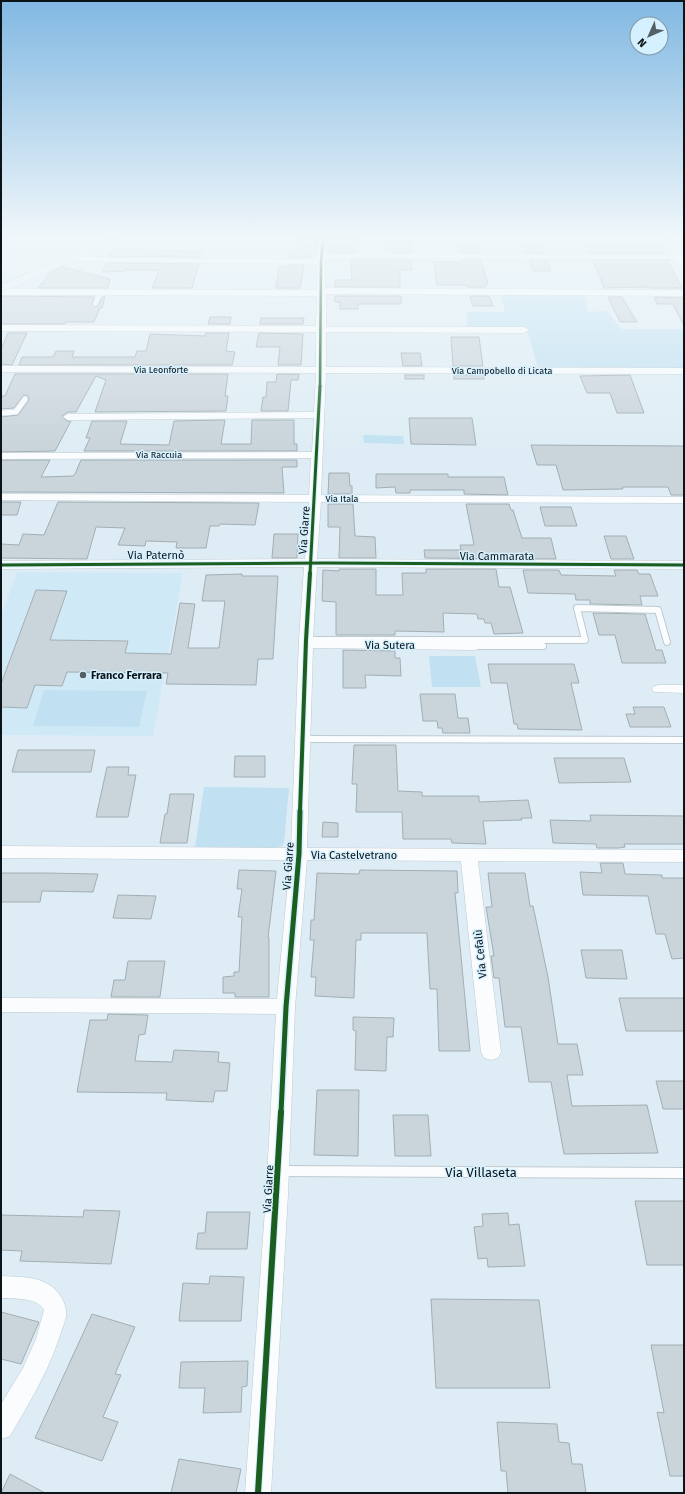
<svg xmlns="http://www.w3.org/2000/svg" width="685" height="1494" viewBox="0 0 685 1494" font-family="'Fira Sans',sans-serif">
	<style>
		.built { fill: #cfe9f7 }
		.green { fill: #c1e1f2 }
		.building { fill: #c9d4db; stroke: #a3aeb4 }
		.lines { fill: none; stroke-linecap: round; stroke-linejoin: round }
		.service-far3-casing { stroke: #becad0; stroke-width: 4.5 }
		.service-far2-casing { stroke: #becad0; stroke-width: 5.5 }
		.service-far1-casing { stroke: #becad0; stroke-width: 8 }
		.service-casing { stroke: #becad0; stroke-width: 12 }
		.minor-casing { stroke: #becad0; stroke-width: 1 }
		.secondary-casing { stroke: #becad0; stroke-width: 1 }
		.service-far3 { stroke: #fafcfe; stroke-width: 4 }
		.service-far2 { stroke: #fafcfe; stroke-width: 5 }
		.service-far1 { stroke: #fafcfe; stroke-width: 6 }
		.service { stroke: #fafcfe; stroke-width: 10 }
		.minor { fill: #fafcfe; fill-rule: evenodd }
		.secondary { fill: #ecf1f3; fill-rule: evenodd }
		.cycleway-far4-casing { stroke: #d5f0fe; stroke-width: 4 }
		.cycleway-far3-casing { stroke: #d5f0fe; stroke-width: 5 }
		.cycleway-far2-casing { stroke: #d5f0fe; stroke-width: 6 }
		.cycleway-far1-casing { stroke: #d5f0fe; stroke-width: 8 }
		.cycleway-casing { stroke: #d5f0fe; stroke-width: 8 }
		.cycleway-far4 { stroke: #1b5e20; stroke-width: 2.5 }
		.cycleway-far3 { stroke: #1b5e20; stroke-width: 3 }
		.cycleway-far2 { stroke: #1b5e20; stroke-width: 4 }
		.cycleway-far1 { stroke: #1b5e20; stroke-width: 5 }
		.cycleway { stroke: #1b5e20; stroke-width: 6 }
		.poi-dot { fill: #556066; stroke: #d5f0fe; stroke-width: 1.5 }
		.labels { text-anchor: middle; stroke-width: 3; stroke-linejoin: round; paint-order: stroke }
		.far-street-label { font-size: 9px; fill: #0b1419; stroke: #d5f0fe }
		.street-label { font-size: 11px; fill: #0b1419; stroke: #d5f0fe }
		.poi-label { font-size: 11px; font-weight: bold; fill: #0b1419; stroke: #d5f0fe; text-anchor: start }
		.near-street-label { font-size: 13px; fill: #0b1419; stroke: #d5f0fe }
	</style>
	<rect width="100%" height="100%" fill="#deedf5"/>
	<polygon class="built" points="17,572 183,573 153,736 1,735 1,616"/>
	<g class="green">
		<polygon points="500,294 585,294 588,312 607,311 621,329 684,329 684,368 538,368 528,333 467,333 467,312 505,312"/>
		<polygon points="363,435 403,436 404,444 364,443"/>
		<polygon points="429,656 475,656 481,687 432,687"/>
		<polygon points="44,690 147,691 139,727 33,726"/>
		<polygon points="204,787 289,788 284,843 282,846 271,848 195,848"/>
	</g>
	<g class="building">
		<polygon points="298,239 317,239 316,253 312,252 312,257 289,258 290,250 299,250"/>
		<polygon points="328,239 356,239 356,253 328,252"/>
		<polygon points="391,242 411,242 411,253 392,253"/>
		<polygon points="585,243 658,245 663,253 589,253"/>
		<polygon points="523,244 539,244 543,253 526,253"/>
		<polygon points="460,245 479,245 480,253 461,253"/>
		<polygon points="113,249 143,249 142,250 203,251 201,257 109,256"/>
		<polygon points="350,260 411,260 412,270 400,270 400,287 335,287 335,280 352,280"/>
		<polygon points="462,260 481,260 488,284 485,284 486,287 467,287 466,285 437,285 434,262 462,262"/>
		<polygon points="529,260 546,260 551,271 534,271"/>
		<polygon points="593,260 667,260 682,288 650,288 649,287 604,288"/>
		<polygon points="106,263 199,264 192,288 152,288 159,270 126,270 125,271 102,272"/>
		<polygon points="289,265 304,265 300,288 276,288 279,267 289,267"/>
		<polygon points="62,267 110,279 108,288 38,288 51,272"/>
		<polygon points="1,296 94,297 92,304 95,307 98,306 102,297 105,297 102,308 100,308 94,322 65,322 65,324 1,324"/>
		<polygon points="335,296 401,296 401,304 358,304 358,309 340,309 340,302 335,302"/>
		<polygon points="470,296 489,296 493,306 473,306"/>
		<polygon points="608,297 622,297 637,322 620,322"/>
		<polygon points="654,297 684,298 684,326 673,304 657,304"/>
		<polygon points="210,317 231,317 230,324 208,324"/>
		<polygon points="261,318 304,318 303,324 260,324"/>
		<polygon points="8,333 27,333 12,365 1,364 1,350"/>
		<polygon points="206,333 229,333 226,351 235,352 232,365 19,365 22,357 53,357 56,351 74,351 72,357 135,357 137,351 146,351 150,334 205,336"/>
		<polygon points="259,333 303,334 301,365 278,365 280,347 256,347"/>
		<polygon points="451,337 479,337 483,366 453,366"/>
		<polygon points="401,353 420,353 422,366 403,366"/>
		<polygon points="15,374 228,374 225,396 228,396 226,411 95,412 106,380 96,376 76,412 68,412 62,416 67,421 71,421 55,451 1,452 1,417 18,415 29,400 28,396 24,395 14,408 1,409 1,396 5,396"/>
		<polygon points="277,374 299,374 298,380 291,380 288,411 261,411 263,397 266,397 267,382 276,382"/>
		<rect x="405" y="375" width="19" height="4"/>
		<rect x="454" y="375" width="30" height="4"/>
		<polygon points="630,375 644,413 617,413 610,393 587,393 580,376"/>
		<polygon points="409,418 472,418 476,445 411,444"/>
		<polygon points="225,420 221,444 251,444 252,420 294,420 294,444 297,444 297,451 84,451 90,438 86,438 92,421 127,421 120,444 169,445 174,421"/>
		<polygon points="531,445 684,446 684,495 671,495 668,487 622,487 623,489 563,490 556,465 537,465"/>
		<polygon points="1,460 50,460 41,477 73,476 75,474 81,460 297,460 297,467 282,467 284,493 1,492"/>
		<polygon points="329,473 349,473 350,486 352,486 352,494 328,494"/>
		<polygon points="376,474 448,474 448,477 504,477 508,495 464,494 464,490 410,490 410,493 396,493 395,487 376,488"/>
		<polygon points="1,502 21,502 17,515 1,515"/>
		<polygon points="58,502 259,503 255,525 220,524 219,526 210,526 206,548 176,548 177,542 146,541 145,546 118,545 125,528 96,527 87,559 1,558 1,544 19,545 23,534 44,535"/>
		<polygon points="328,504 353,504 355,536 375,537 376,558 339,558 340,527 328,527"/>
		<polygon points="466,504 509,504 511,510 513,510 522,538 551,538 556,559 425,558 424,550 461,550 460,545 474,545"/>
		<polygon points="540,507 571,507 577,526 545,526"/>
		<polygon points="274,534 298,534 297,558 272,558"/>
		<polygon points="604,536 626,536 634,559 611,559"/>
		<polygon points="339,569 376,569 376,595 403,595 402,573 426,573 426,569 496,569 499,587 510,587 523,633 494,634 491,623 485,623 484,619 478,619 477,614 443,613 444,632 395,631 395,635 336,635 336,602 322,601 323,570 339,571"/>
		<polygon points="523,570 559,570 561,575 616,576 614,570 637,570 639,574 650,574 658,596 640,596 642,605 590,604 590,600 576,600 575,594 528,593"/>
		<polygon points="242,574 242,576 278,576 273,659 258,659 256,685 166,684 168,673 67,672 62,686 35,685 27,708 1,707 1,684 36,590 67,591 50,640 128,641 125,653 171,654 180,603 195,604 188,648 219,648 225,601 202,601 206,575"/>
		<polygon points="593,613 645,614 656,650 662,650 666,663 622,663 615,635 599,635"/>
		<polygon points="343,650 395,651 395,658 400,658 401,676 365,675 366,688 343,688"/>
		<polygon points="488,664 574,664 579,683 571,683 582,730 518,729 517,724 514,724 507,683 491,683"/>
		<polygon points="420,694 455,694 458,718 468,718 470,733 443,733 442,728 438,728 437,721 423,721"/>
		<polygon points="633,707 664,707 671,727 630,727 626,714 635,714"/>
		<polygon points="354,745 396,745 398,791 422,792 422,796 479,796 479,802 528,800 532,818 521,818 522,820 483,821 486,844 452,843 451,839 403,839 402,812 356,812 357,784 352,784"/>
		<polygon points="18,750 95,750 91,772 12,772"/>
		<polygon points="235,756 265,756 265,777 234,777"/>
		<polygon points="554,758 624,758 631,782 559,783"/>
		<polygon points="107,767 129,767 128,775 136,775 128,817 96,817"/>
		<polygon points="170,794 194,794 187,843 160,843 165,814 167,814"/>
		<polygon points="590,815 684,816 684,844 624,844 625,847 619,848 597,848 596,844 553,843 550,820 591,821"/>
		<polygon points="323,822 338,823 338,837 322,837"/>
		<polygon points="600,863 623,863 625,874 662,875 662,878 684,878 684,958 672,959 665,934 656,934 648,896 583,895 580,872 602,873"/>
		<polygon points="239,870 276,871 268,938 269,938 269,997 235,997 235,993 223,993 223,977 234,976 234,972 239,972 242,917 238,917 242,889 237,889"/>
		<polygon points="360,870 457,871 458,893 455,893 470,1051 439,1051 437,989 430,989 427,933 361,933 361,940 356,940 354,998 315,996 316,977 311,977 314,940 310,940 311,920 314,920 317,873 359,874"/>
		<polygon points="1,873 46,873 98,874 93,892 42,891 40,902 1,902"/>
		<polygon points="488,873 525,873 530,906 533,906 548,977 558,1044 577,1044 583,1075 567,1075 572,1106 647,1105 658,1153 564,1154 551,1082 529,1082 521,1027 505,1027 499,978 494,978 491,956 494,956 486,907 492,907"/>
		<polygon points="118,895 156,896 151,919 113,918"/>
		<polygon points="581,950 622,950 627,979 586,978"/>
		<polygon points="128,961 165,961 160,997 111,997 114,980 125,980"/>
		<polygon points="619,998 684,998 684,1031 626,1031"/>
		<polygon points="108,1014 148,1015 145,1034 139,1035 135,1061 172,1062 174,1050 219,1052 218,1062 230,1063 227,1091 215,1091 213,1102 166,1100 167,1093 77,1092 90,1020 107,1020"/>
		<polygon points="353,1017 394,1018 393,1037 387,1037 386,1071 355,1070 356,1031 353,1030"/>
		<polygon points="656,1081 684,1081 684,1109 663,1109"/>
		<polygon points="317,1090 359,1090 358,1156 314,1155"/>
		<polygon points="393,1115 428,1115 431,1156 395,1156"/>
		<polygon points="635,1201 684,1201 684,1265 647,1265"/>
		<polygon points="84,1210 120,1211 111,1264 20,1261 22,1251 1,1250 1,1215 83,1217"/>
		<polygon points="207,1212 250,1212 247,1249 196,1249 198,1233 205,1233"/>
		<polygon points="508,1213 509,1225 519,1224 525,1266 488,1267 487,1258 478,1259 474,1227 483,1226 482,1214"/>
		<polygon points="210,1276 244,1277 241,1321 179,1321 183,1283 209,1284"/>
		<polygon points="431,1299 539,1300 550,1388 436,1388"/>
		<polygon points="1,1312 39,1322 21,1364 1,1359"/>
		<polygon points="92,1314 135,1327 115,1374 121,1375 103,1417 118,1422 102,1461 35,1438"/>
		<polygon points="651,1345 684,1345 684,1476 670,1476 657,1412 664,1413"/>
		<polygon points="248,1361 247,1386 242,1387 241,1412 203,1413 205,1388 179,1388 181,1362"/>
		<polygon points="497,1422 557,1424 559,1442 569,1443 572,1464 582,1464 586,1493 508,1493 506,1471 501,1471"/>
		<polygon points="179,1459 241,1469 236,1493 171,1493"/>
		<polygon points="10,1474 45,1493 1,1493"/>
	</g>
	<g class="lines">
		<defs>
			<polyline id="service-far3" points="95,304 100,293"/>
			<polyline id="service-far2" points="1,413 16,412 25,399"/>
			<g id="service-far1">
				<polyline points="306,640 585,640 577,608 658,610 667,642"/>
				<polyline points="474,646 543,646"/>
				<polyline points="303,739 684,740"/>
			</g>
			<polyline id="service" points="280,1171 684,1173"/>
			<g id="minor">
				<polygon points="319,239 327,239 326,254 674,255 665,239 673,239 684,259 684,266 680,266 676,259 325,258 325,288 684,290 684,296 326,294 326,327 524,327 529,330 524,333 326,332 326,367 684,368 684,374 326,373 321,495 684,497 684,503 321,502 317,559 684,561 684,569 317,567 313,640 474,642 479,643 481,646 479,649 474,650 313,648 307,848 684,850 684,862 478,861 501,1052 498,1058 491,1060 484,1058 481,1052 461,861 307,860 295,1007 288,1195 271,1493 245,1493 266,1195 276,1014 1,1012 1,998 277,999 290,860 1,858 1,846 291,848 299,640 304,567 1,569 1,561 305,559 309,502 1,500 1,494 309,495 311,458 1,459 1,453 312,452 314,418 68,420 63,417 68,414 314,412 316,373 1,372 1,366 316,367 316,332 1,331 1,325 316,326 317,296 1,295 1,289 317,290 317,264 70,261 66,259 70,257 317,260"/>
				<polygon points="659,685 684,685 684,693 654,692 652,689 654,686"/>
				<path d="M1,1276C15,1277 33,1276 46,1283C57,1288 65,1300 66,1311C67,1317 64,1324 62,1329C51,1367 30,1402 10,1436L1,1439V1404L23,1368L36,1339L44,1310C38,1297 14,1299 1,1298Z"/>
			</g>
			<polygon id="secondary" points="105,239 119,239 118,241 1,293 1,285"/>
		</defs>
		<use href="#service-far3" class="service-far3-casing"/>
		<use href="#service-far2" class="service-far2-casing"/>
		<use href="#service-far1" class="service-far1-casing"/>
		<use href="#service" class="service-casing"/>
		<use href="#minor" class="minor-casing"/>
		<use href="#secondary" class="secondary-casing"/>
		<use href="#service-far3" class="service-far3"/>
		<use href="#service-far2" class="service-far2"/>
		<use href="#service-far1" class="service-far1"/>
		<use href="#service" class="service"/>
		<use href="#minor" class="minor"/>
		<use href="#secondary" class="secondary"/>
		<defs>
			<polyline id="cycleway-far4" points="320,387 321,262 323,239"/>
			<g id="cycleway-far3">
				<polyline points="1,565 325,563 684,565"/>
				<polyline points="310,574 320,386"/>
			</g>
			<polyline id="cycleway-far2" points="300,812 306,640 310,573"/>
			<polyline id="cycleway-far1" points="281,1113 286,1007 299,854 300,811"/>
			<polyline id="cycleway" points="258,1493 281,1112"/>
		</defs>
		<use href="#cycleway-far4" class="cycleway-far4-casing"/>
		<use href="#cycleway-far3" class="cycleway-far3-casing"/>
		<use href="#cycleway-far2" class="cycleway-far2-casing"/>
		<use href="#cycleway-far1" class="cycleway-far1-casing"/>
		<use href="#cycleway" class="cycleway-casing"/>
		<use href="#cycleway-far4" class="cycleway-far4"/>
		<use href="#cycleway-far3" class="cycleway-far3"/>
		<use href="#cycleway-far2" class="cycleway-far2"/>
		<use href="#cycleway-far1" class="cycleway-far1"/>
		<use href="#cycleway" class="cycleway"/>
	</g>
	<linearGradient id="sky" x2="0" y2="1"><stop stop-color="#81b8e2"/><stop offset="0.53" stop-color="#f0f7fa"/><stop offset="1" stop-color="#f0f7fa" stop-opacity="0"/></linearGradient>
	<rect width="685" height="448" fill="url(#sky)"/>
	<circle class="poi-dot" cx="83" cy="675" r="4"/>
	<g class="labels">
		<g class="far-street-label">
			<text x="161" y="373">Via Leonforte</text>
			<text x="502" y="374">Via Campobello di Licata</text>
			<text x="159" y="458">Via Raccuia</text>
			<text x="342" y="502">Via Itala</text>
		</g>
		<g class="street-label">
			<text transform="translate(304 530) rotate(-86)" y="4">Via Giarre</text>
			<text x="156" y="559">Via Paternò</text>
			<text x="497" y="560">Via Cammarata</text>
			<text x="390" y="649">Via Sutera</text>
			<text x="354" y="859">Via Castelvetrano</text>
			<text transform="translate(288 866) rotate(-86)" y="4">Via Giarre</text>
			<text transform="translate(480 954) rotate(-96)" y="4">Via Cefalù</text>
			<text transform="translate(268 1189) rotate(-87)" y="4">Via Giarre</text>
		</g>
		<g class="poi-label">
			<text x="91" y="679">Franco Ferrara</text>
		</g>
		<g class="near-street-label">
			<text x="481" y="1177">Via Villaseta</text>
		</g>
	</g>
	<rect width="685" height="1494" fill="none" stroke="#0b1419" stroke-width="4"/>
	<g transform="translate(649 36) rotate(225)"><circle r="19" fill="#d5f0fe" stroke="#8498a2"/>
	<path d="M0-3L7 15L0 10L-7 15Z" fill="#556066"/>
	<text y="-6" font-size="11" font-weight="bold" text-anchor="middle" fill="#0b1419">N</text>
	</g>
</svg>
